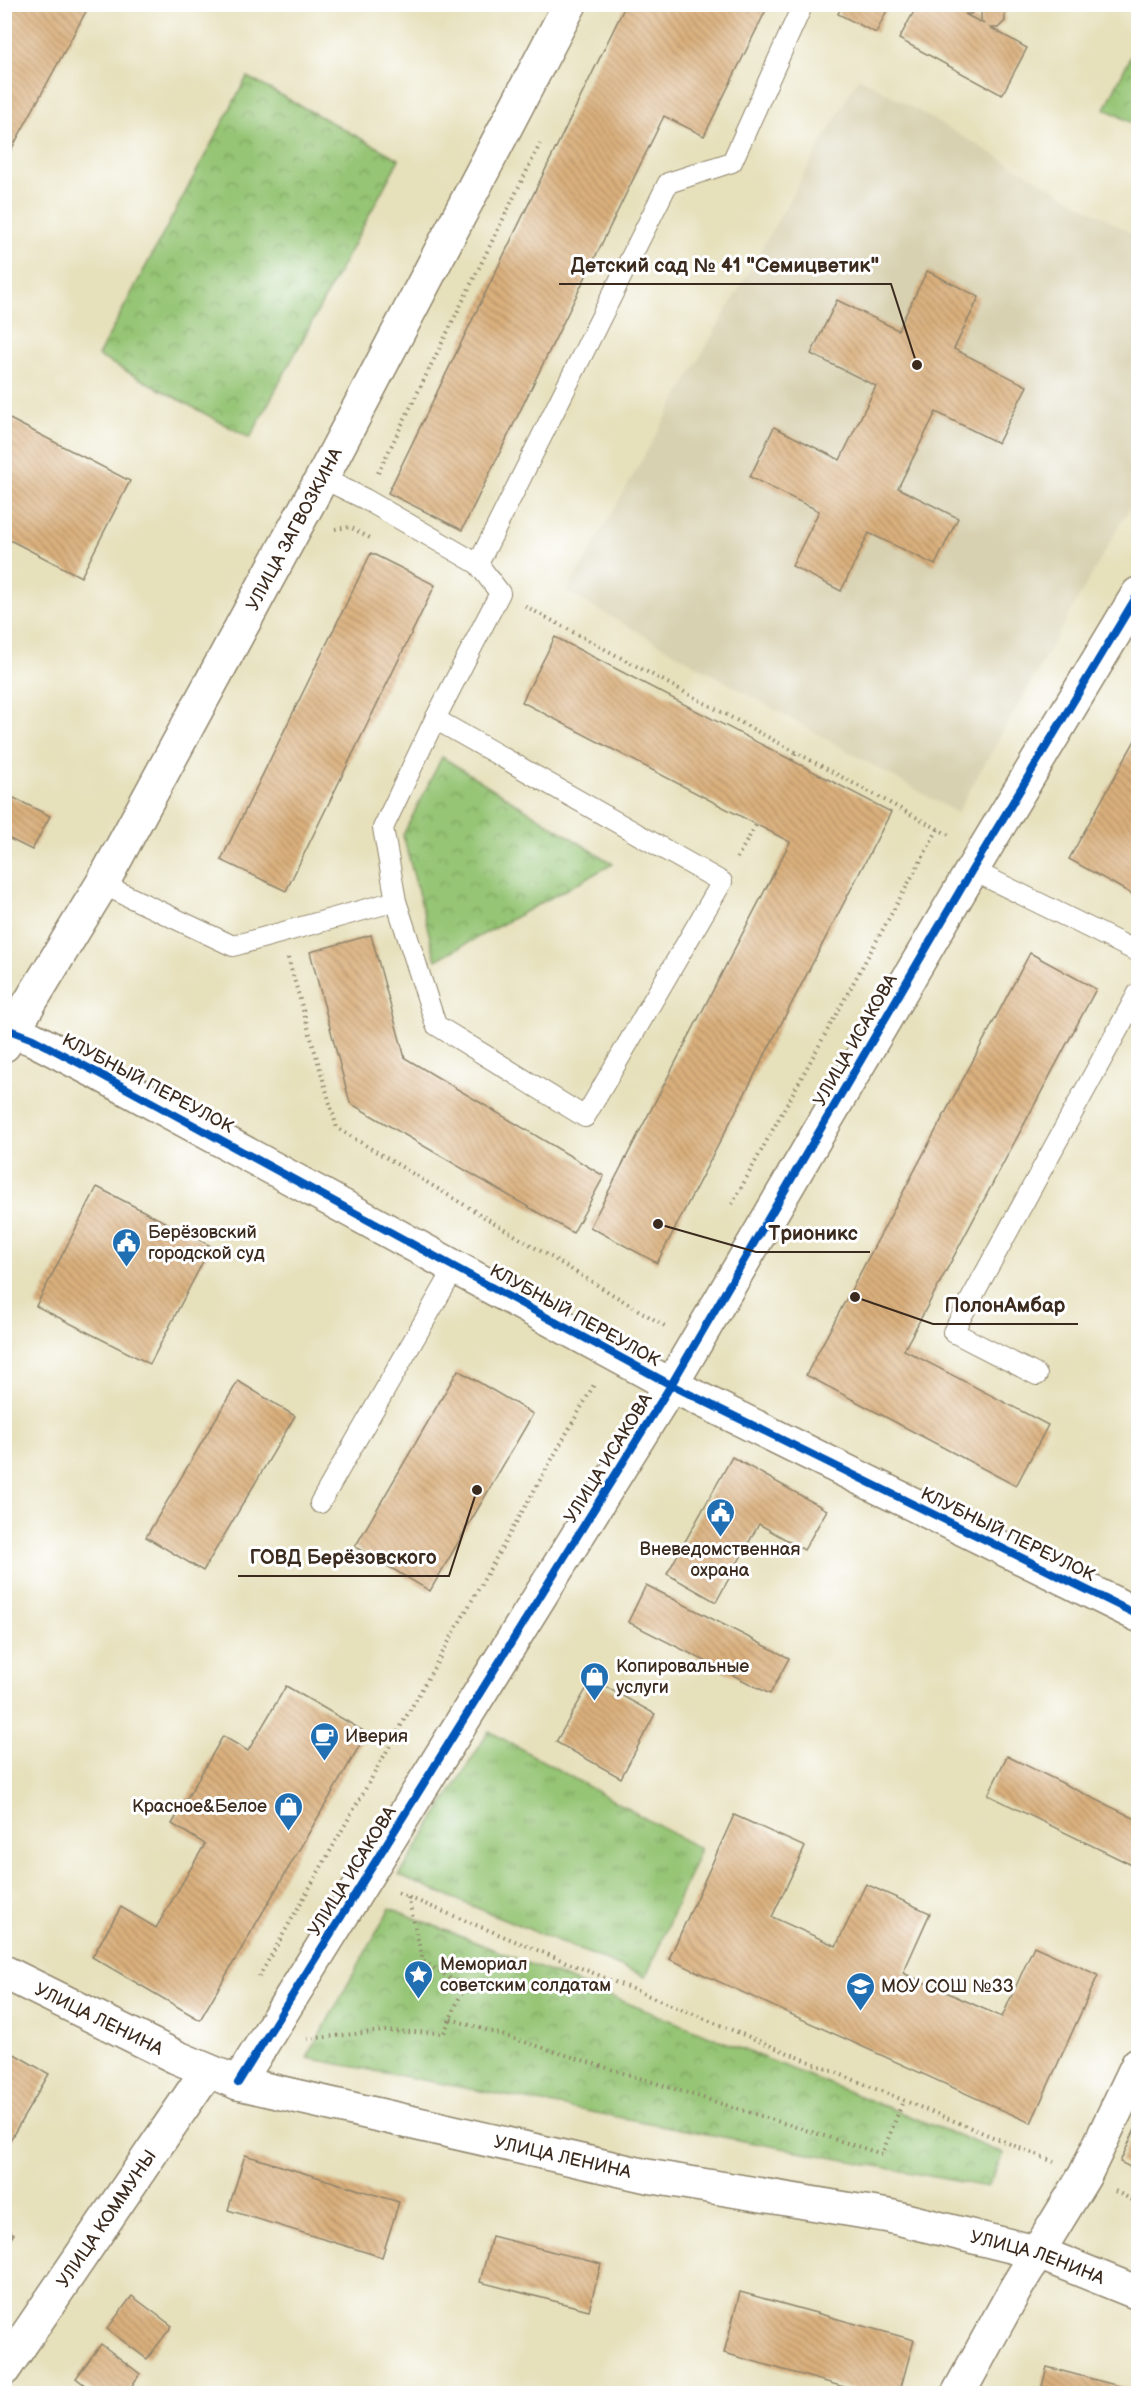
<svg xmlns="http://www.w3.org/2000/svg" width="1143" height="2398" viewBox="0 0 1143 2398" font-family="'Balsamiq Sans',sans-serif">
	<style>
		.built { fill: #d8d1b1 }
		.grass { fill: url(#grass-tufts); stroke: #687849; stroke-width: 1.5 }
		.park { fill: url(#park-crowns); stroke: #687849; stroke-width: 1.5 }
		.building { fill: url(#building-back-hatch) }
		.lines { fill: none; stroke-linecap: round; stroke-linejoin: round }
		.lane-casing { stroke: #90856c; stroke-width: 22 }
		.street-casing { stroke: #90856c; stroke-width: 36 }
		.secondary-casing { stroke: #90856c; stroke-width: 36 }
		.path { stroke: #90856c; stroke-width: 4; stroke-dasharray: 1.5 4.5; stroke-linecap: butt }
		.lane { stroke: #fff; stroke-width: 20 }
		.street { stroke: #fff; stroke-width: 33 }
		.secondary { stroke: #fff; stroke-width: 33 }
		.cycleway-casing { stroke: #fff; stroke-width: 11 }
		.cycleway { stroke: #0057b8; stroke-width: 8 }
		.labels { text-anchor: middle; stroke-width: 6; stroke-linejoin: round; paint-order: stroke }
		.street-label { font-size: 18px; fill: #3b2a1e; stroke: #fff }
		.poi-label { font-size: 18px; fill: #3b2a1e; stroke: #fff; text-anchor: start }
		.leader { fill: none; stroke: #3b2a1e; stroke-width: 2 }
		.callout-dot { fill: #3b2a1e; stroke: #fff; stroke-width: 2 }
		.callout-label { font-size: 20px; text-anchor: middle; font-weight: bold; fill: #3b2a1e; stroke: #fff; stroke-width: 6; stroke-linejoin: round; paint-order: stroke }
	</style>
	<defs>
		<pattern id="grass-tufts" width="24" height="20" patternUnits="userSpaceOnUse" patternTransform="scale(1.5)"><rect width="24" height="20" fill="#95c574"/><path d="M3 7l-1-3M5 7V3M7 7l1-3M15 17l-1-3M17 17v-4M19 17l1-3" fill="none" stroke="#7ba05f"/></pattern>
		<pattern id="park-crowns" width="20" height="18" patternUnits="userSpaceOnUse" patternTransform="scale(1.5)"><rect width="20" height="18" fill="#95c574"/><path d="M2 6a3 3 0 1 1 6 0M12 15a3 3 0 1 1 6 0" fill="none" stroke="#7ba05f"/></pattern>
		<pattern id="building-back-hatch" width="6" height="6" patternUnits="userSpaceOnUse" patternTransform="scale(1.5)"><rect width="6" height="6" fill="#dab07d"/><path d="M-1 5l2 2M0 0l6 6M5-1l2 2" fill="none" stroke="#b28f66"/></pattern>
	</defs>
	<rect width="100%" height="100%" fill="#fff"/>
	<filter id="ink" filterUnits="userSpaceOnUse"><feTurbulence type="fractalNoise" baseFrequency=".0167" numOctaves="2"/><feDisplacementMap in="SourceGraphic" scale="12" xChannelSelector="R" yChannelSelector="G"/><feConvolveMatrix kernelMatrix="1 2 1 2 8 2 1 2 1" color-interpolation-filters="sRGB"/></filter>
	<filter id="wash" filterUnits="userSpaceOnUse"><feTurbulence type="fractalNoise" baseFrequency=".008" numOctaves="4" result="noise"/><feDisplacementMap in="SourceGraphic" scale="24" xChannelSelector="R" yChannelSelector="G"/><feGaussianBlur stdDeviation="1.35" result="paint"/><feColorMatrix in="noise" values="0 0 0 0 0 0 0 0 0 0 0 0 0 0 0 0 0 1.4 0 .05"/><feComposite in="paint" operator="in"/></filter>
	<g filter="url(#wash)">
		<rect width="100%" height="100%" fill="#e6e0bb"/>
		<polygon class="built" points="859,77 1138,237 1138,493 957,813 567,592"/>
		<polygon class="grass" points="489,1731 700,1849 646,1977 399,1876"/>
		<g class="park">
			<polygon points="1138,41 1138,126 1105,109"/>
			<polygon points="247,77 399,159 250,438 98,356"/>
			<polygon points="442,757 613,864 436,960 403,835"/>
			<polygon points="390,1908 1004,2154 987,2187 307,2058"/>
		</g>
		<g id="blocks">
			<g class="building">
				<polygon points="4,4 90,4 4,163"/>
				<polygon points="626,4 769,4 704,136 664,116 462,530 388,493"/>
				<polygon points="842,4 890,4 876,33 838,14"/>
				<polygon points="918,4 948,4 954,8 954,4 978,4 971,14 965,14 984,24 981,21 981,10 988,5 998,5 1005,12 1005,21 998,28 991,28 1027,48 1002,95 899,39"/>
				<polygon points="927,271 979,297 954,349 1027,386 998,443 936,412 898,488 958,518 935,565 869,533 841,591 792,566 819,511 750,477 774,427 840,460 876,386 811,354 837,300 898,330"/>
				<polygon points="4,416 130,481 81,577 4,537"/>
				<polygon points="371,553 435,585 286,891 221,860"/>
				<polygon points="555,637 891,812 657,1263 590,1227 790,842 522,702"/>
				<polygon points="1138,735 1138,895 1137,897 1069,859"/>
				<polygon points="4,793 50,816 32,850 4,836"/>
				<polygon points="371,935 405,1058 604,1176 573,1233 350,1103 310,952"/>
				<polygon points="1030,953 1096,989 904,1350 1048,1425 1016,1486 806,1375"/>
				<polygon points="97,1187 211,1246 150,1364 36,1306"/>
				<polygon points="458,1370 533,1414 430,1591 355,1547"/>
				<polygon points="238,1381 295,1416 203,1571 146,1537"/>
				<polygon points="732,1457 827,1510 804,1550 759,1524 716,1602 667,1574"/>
				<polygon points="646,1585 789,1658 770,1694 628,1622"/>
				<polygon points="592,1679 655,1714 621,1778 556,1742"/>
				<polygon points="286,1686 367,1733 200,2020 92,1957 121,1907 156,1928 205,1844 172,1824 223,1736 248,1751"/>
				<polygon points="1007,1756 1138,1820 1138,1868 988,1795"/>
				<polygon points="734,1815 805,1847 772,1917 836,1946 866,1884 930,1913 903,1973 1002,2017 1034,1946 1098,1975 1031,2123 669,1959"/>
				<polygon points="4,2048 49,2074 6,2147 4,2146"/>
				<polygon points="1138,2123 1138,2171 1120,2162"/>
				<polygon points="245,2155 399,2202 382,2257 228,2210"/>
				<polygon points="4,2228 14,2234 4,2248"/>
				<polygon points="492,2236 601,2264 589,2310 480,2282"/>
				<polygon points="740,2292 914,2340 899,2394 869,2394 724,2353"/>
				<polygon points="132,2296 172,2326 147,2359 107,2329"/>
				<polygon points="101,2344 140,2374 126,2394 96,2394 76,2378"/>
				<polygon points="1047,2367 1138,2391 1138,2394 1040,2394"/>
			</g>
		</g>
	</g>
	<g filter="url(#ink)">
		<use href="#blocks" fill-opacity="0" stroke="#90856c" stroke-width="1.5"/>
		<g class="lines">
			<defs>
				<g id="lane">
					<polyline points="322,478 365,499 478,564 500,593 435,719"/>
					<polyline points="478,564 668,183 732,162 803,4"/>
					<polyline points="972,870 1138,952"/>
					<polyline points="102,884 233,946 396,901 436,1025 585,1117 722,882 435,719 383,828 396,901"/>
					<polyline points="1037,1375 953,1332 1138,993"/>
					<polyline points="320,1503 456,1266"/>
				</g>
				<g id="street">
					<polyline points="4,1028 33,1039 98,1073 671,1385 1138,1615"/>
					<path id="s1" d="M4,1045L102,884L322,478L570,4"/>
					<polyline points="238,2083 671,1385 972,870 1138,594"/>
					<path id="s2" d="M4,2369L207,2071"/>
					<polyline points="958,2394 1016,2288 1085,2175 1138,2064"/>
				</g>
				<g id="secondary">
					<path id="s3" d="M4,1972L176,2057L238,2083L647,2176L889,2216L1039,2253L1138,2293"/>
				</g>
			</defs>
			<use href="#lane" class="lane-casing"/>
			<use href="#street" class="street-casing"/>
			<use href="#secondary" class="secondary-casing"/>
			<g class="path">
				<polyline points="378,473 540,144"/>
				<polyline points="335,529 350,527 370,538"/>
				<polyline points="525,606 951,836"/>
				<polyline points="792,760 796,753"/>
				<polyline points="737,858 756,825"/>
				<polyline points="288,958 337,1128 665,1326"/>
				<polyline points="732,1204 938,829"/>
				<polyline points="398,1893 1054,2162"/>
				<polyline points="259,1977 595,1383"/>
				<polyline points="451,2019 882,2154 903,2101"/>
				<polyline points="307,2039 383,2031 444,2033 464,1987 423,1961 408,1897"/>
				<polyline points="1115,2191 1138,2203"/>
			</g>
			<use href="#lane" class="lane"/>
			<use href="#street" class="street"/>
			<use href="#secondary" class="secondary"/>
			<defs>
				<g id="cycleway">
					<polyline points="4,1028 33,1039 98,1073 671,1385 1138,1615"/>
					<polyline points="238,2083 671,1385 972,870 1138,594"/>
				</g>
			</defs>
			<use href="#cycleway" class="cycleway-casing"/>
			<use href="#cycleway" class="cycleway"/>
		</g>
	</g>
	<defs>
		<symbol id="civic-pin" viewBox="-11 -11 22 30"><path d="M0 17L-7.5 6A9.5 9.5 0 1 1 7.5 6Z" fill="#1f6fb2" stroke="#fff"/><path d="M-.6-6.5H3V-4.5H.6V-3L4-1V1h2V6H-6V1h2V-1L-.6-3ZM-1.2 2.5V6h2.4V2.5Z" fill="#fff"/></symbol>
		<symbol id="shop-pin" viewBox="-11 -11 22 30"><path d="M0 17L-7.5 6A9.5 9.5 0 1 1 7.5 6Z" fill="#1f6fb2" stroke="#fff"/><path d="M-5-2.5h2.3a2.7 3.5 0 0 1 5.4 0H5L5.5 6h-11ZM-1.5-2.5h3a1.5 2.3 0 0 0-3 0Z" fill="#fff"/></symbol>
		<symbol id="cafe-pin" viewBox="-11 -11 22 30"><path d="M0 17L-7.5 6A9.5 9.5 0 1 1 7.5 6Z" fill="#1f6fb2" stroke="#fff"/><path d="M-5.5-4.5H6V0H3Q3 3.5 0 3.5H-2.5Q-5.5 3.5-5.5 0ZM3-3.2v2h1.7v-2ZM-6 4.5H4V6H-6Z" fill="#fff"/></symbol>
		<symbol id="sight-pin" viewBox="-11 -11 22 30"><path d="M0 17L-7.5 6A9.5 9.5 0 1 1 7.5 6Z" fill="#1f6fb2" stroke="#fff"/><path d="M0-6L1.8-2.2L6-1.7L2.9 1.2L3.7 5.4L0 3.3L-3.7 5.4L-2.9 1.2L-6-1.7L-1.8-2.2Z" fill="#fff"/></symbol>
		<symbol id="school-pin" viewBox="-11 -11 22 30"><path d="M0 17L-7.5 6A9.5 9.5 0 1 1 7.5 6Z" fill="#1f6fb2" stroke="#fff"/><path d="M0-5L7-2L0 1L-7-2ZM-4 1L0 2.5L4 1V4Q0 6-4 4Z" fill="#fff"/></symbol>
	</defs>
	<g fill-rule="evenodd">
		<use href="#civic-pin" x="110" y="1226" width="33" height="45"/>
		<use href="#civic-pin" x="704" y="1496" width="33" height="45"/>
		<use href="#shop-pin" x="578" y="1660" width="33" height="45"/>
		<use href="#cafe-pin" x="308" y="1720" width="33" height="45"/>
		<use href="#shop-pin" x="272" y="1790" width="33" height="45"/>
		<use href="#sight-pin" x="402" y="1958" width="33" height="45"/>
		<use href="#school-pin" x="844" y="1970" width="33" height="45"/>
	</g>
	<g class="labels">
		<g class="street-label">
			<text dy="6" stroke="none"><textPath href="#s1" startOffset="592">УЛИЦА ЗАГВОЗКИНА</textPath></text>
			<text transform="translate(855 1040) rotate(-60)" y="6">УЛИЦА ИСАКОВА</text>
			<text transform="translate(148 1083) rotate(28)" y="6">КЛУБНЫЙ ПЕРЕУЛОК</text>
			<text transform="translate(575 1315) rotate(29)" y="6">КЛУБНЫЙ ПЕРЕУЛОК</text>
			<text transform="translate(608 1458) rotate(-58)" y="6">УЛИЦА ИСАКОВА</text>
			<text transform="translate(1008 1534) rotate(26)" y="6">КЛУБНЫЙ ПЕРЕУЛОК</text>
			<text transform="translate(352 1871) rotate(-58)" y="6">УЛИЦА ИСАКОВА</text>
			<text dy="6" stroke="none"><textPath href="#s3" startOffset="106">УЛИЦА ЛЕНИНА</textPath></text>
			<text dy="6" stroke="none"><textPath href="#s3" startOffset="592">УЛИЦА ЛЕНИНА</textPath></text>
			<text dy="6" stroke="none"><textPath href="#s2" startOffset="182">УЛИЦА КОММУНЫ</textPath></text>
			<text dy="6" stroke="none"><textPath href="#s3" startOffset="1078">УЛИЦА ЛЕНИНА</textPath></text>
		</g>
		<g class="poi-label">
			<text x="148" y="1238">Берёзовский<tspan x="148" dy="21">городской суд</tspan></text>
			<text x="720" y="1555" text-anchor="middle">Вневедомственная<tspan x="720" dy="21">охрана</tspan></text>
			<text x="616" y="1672">Копировальные<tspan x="616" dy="21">услуги</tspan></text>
			<text x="345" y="1742">Иверия</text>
			<text x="267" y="1812" text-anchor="end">Красное&amp;Белое</text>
			<text x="440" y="1970">Мемориал<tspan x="440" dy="21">советским солдатам</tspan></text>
			<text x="881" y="1992">МОУ СОШ №33</text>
		</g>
	</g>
	<path class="leader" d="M917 365L891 284H559M658 1224L756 1252H870M855 1297L933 1324H1078M477 1490L449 1576H238"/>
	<g class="callout-dot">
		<circle cx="917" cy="365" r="6"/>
		<circle cx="658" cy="1224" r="6"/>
		<circle cx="855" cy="1297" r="6"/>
		<circle cx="477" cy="1490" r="6"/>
	</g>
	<g class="callout-label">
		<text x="725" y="272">Детский сад № 41 "Семицветик"</text>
		<text x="813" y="1240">Трионикс</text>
		<text x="1005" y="1312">ПолонАмбар</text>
		<text x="343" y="1564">ГОВД Берёзовского</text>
	</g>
	<rect width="1143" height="2398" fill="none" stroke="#fff" stroke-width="24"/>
</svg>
